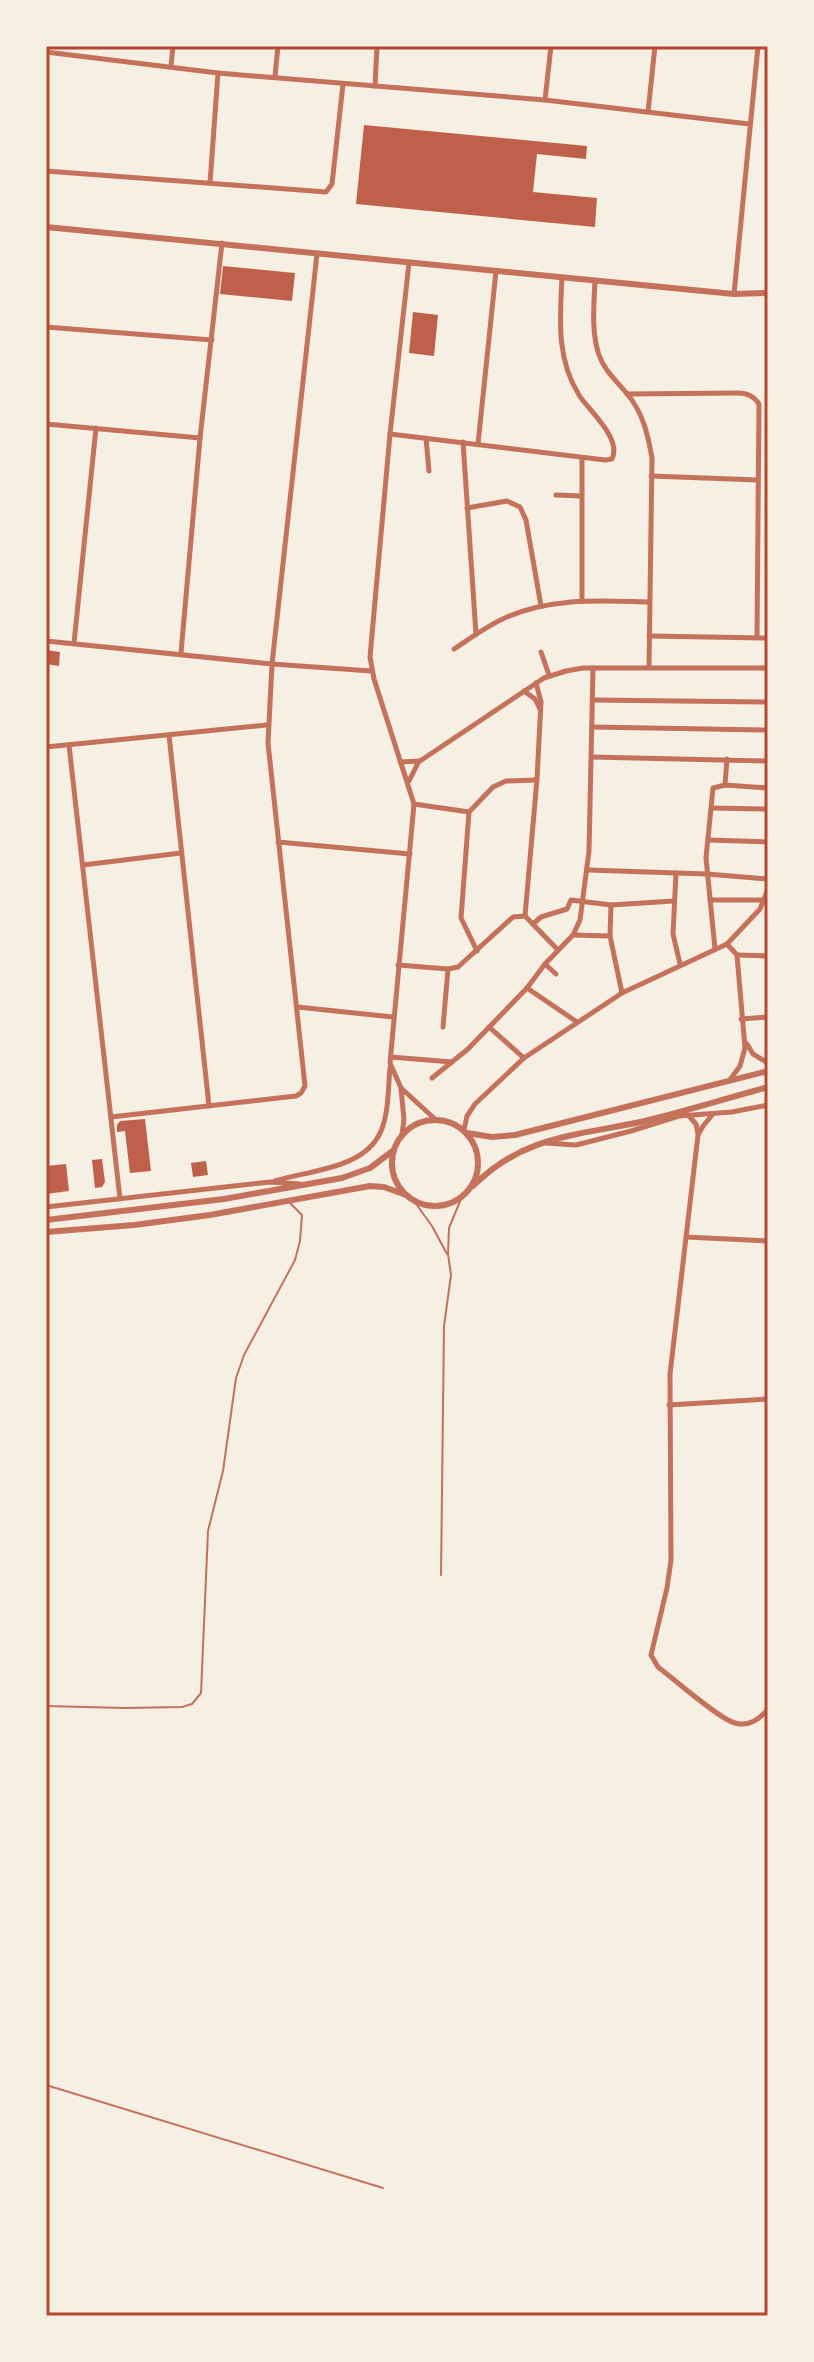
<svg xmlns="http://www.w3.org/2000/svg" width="814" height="2362" viewBox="0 0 814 2362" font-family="'Alegreya Sans',sans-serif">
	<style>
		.building { fill: #bf614a }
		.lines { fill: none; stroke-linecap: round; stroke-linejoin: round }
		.service { stroke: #c5725c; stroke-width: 2 }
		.minor { stroke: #c5725c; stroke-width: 5 }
		.tertiary { stroke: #c5725c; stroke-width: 6 }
		.neatline { fill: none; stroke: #b5482f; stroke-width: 3 }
	</style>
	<rect width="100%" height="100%" fill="#f6efe4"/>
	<g class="building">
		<polygon points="364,125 587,146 586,159 537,154 533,192 597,198 595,227 356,204"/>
		<polygon points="223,266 295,273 292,301 220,294"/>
		<polygon points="413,312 438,315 434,356 409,353"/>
		<polygon points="46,650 60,652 59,666 46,664"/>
		<polygon points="145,1119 151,1171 130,1173 125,1131 117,1132 117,1125 120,1121"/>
		<polygon points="102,1159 105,1182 102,1187 95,1188 92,1160"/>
		<polygon points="206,1161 208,1175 193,1177 191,1163"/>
		<polygon points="66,1164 69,1191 46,1194 46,1166"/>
	</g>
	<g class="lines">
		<g class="service">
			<polyline points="414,1201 432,1226 447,1254"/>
			<polyline points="441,1575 444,1326 451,1275 448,1254 449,1228 461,1199"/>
			<polyline points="46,1706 124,1708 182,1707 192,1704 201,1693 208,1531 223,1471 236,1378 244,1355 295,1260 300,1241 302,1215 290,1203"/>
			<polyline points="46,2085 383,2188"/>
		</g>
		<g class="minor">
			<polyline points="46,52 218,73 545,100 749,124"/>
			<polyline points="171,66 173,46"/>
			<polyline points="275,76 278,46"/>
			<polyline points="375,86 377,46"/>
			<polyline points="545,100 551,46"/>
			<polyline points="648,112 655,46"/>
			<polyline points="46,171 326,192 332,184 343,84"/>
			<polyline points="210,183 218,73"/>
			<polyline points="409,263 390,434 370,657 374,679 414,804 390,1063 401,1088 436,1120"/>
			<path d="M595,280C594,305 591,332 599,355C605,372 617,381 628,395C643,413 648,435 652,458L649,668"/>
			<polyline points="734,294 758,46"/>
			<polyline points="46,327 212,340"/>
			<path d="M627,394L738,393C747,393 754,396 759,404L757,637"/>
			<polyline points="46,424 200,438"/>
			<path d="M390,434L605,460L612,459C622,438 589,411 579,395C556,358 560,319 562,277"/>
			<polyline points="426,438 429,471"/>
			<polyline points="463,442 476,634"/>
			<polyline points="478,444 496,271"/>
			<polyline points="651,476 758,480"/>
			<polyline points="556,495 582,496"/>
			<polyline points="467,508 507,501 520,507 526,520 541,606"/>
			<polyline points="582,601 582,458"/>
			<polyline points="649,636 768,638"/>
			<polyline points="46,641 272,664 371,671"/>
			<polyline points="74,643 96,428"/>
			<path d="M454,649C471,638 488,625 507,617C553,597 601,601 649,602"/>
			<polyline points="541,652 549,675"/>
			<polyline points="181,653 200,438 222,243"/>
			<polyline points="524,691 535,699 540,709"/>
			<polyline points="593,700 768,702"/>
			<polyline points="592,727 768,730"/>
			<polyline points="169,735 209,1106"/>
			<polyline points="69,745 120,1199"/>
			<polyline points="46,747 267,725"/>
			<polyline points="592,757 768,761"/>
			<polyline points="400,762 420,761 544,678 566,671 583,668 768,668"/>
			<polyline points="409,781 419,761"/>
			<polyline points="725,785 727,759"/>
			<polyline points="414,804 469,812"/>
			<polyline points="712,808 768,809"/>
			<polyline points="709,840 768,842"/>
			<polyline points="278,842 410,854"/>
			<polyline points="83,865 181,853"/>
			<polyline points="588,870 707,874 768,879"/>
			<polyline points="676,873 673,934 680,964"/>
			<polyline points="710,900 763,900"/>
			<polyline points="611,905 610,936 622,993"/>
			<polyline points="525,916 537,779 541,702 536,683"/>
			<polyline points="525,916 558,950"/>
			<polyline points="533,924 541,917 567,909 571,900 611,905 674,901"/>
			<polyline points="573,935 610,936"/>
			<polyline points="727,944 737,955 745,1048 740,1066 729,1081"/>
			<polyline points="715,949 706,858 713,788 725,785 768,788"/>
			<polyline points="477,951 461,918 469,812 493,787 506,781 537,780"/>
			<polyline points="737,955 768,956"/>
			<polyline points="545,964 556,974"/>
			<polyline points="398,965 448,969 458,967 513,917 525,916"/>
			<polyline points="527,988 577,1022"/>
			<polyline points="297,1007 393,1017"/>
			<polyline points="741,1019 768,1017"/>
			<polyline points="443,1027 448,969"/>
			<polyline points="489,1027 524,1058"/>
			<polyline points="747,1044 753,1054 768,1063"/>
			<polyline points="391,1057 452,1062"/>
			<polyline points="432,1078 468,1049 527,988 545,964 573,935 580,920 589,851 593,668"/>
			<polyline points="401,1089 404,1119 402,1135"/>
			<path d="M713,1114L703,1126L698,1135L670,1374L671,1560L667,1588L651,1655L658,1667C674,1679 719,1719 735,1723C749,1727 760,1719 768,1709"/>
			<polyline points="688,1115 696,1124 698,1134"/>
			<polyline points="111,1117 296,1096 301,1093 305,1086 268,743 272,664 317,254"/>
			<polyline points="464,1130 467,1116 475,1104 524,1058 622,993 727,944 760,909 768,889"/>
			<polyline points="546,1143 576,1145 631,1131 679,1116 732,1112 768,1105"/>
			<path d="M275,1181C310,1170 365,1169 381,1131C389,1112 388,1088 390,1068"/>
			<polyline points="46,1207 270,1182 300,1184"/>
			<polyline points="686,1237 768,1241"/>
			<polyline points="669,1405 768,1399"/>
		</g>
		<g class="tertiary">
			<polyline points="46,227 734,294 768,293"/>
			<circle cx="435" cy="1163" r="43"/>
			<polyline points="467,1133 492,1137 515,1135 768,1071"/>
			<path d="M473,1186C526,1133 581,1136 649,1120C689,1110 728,1098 768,1087"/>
			<polyline points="46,1220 224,1199 342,1178 370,1168 394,1150"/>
			<polyline points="46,1232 134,1225 210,1215 370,1186 384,1187 406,1195"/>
		</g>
	</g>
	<rect width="814" height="2362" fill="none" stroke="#f6efe4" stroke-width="96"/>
	<rect x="48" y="48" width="718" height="2266" class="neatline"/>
</svg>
